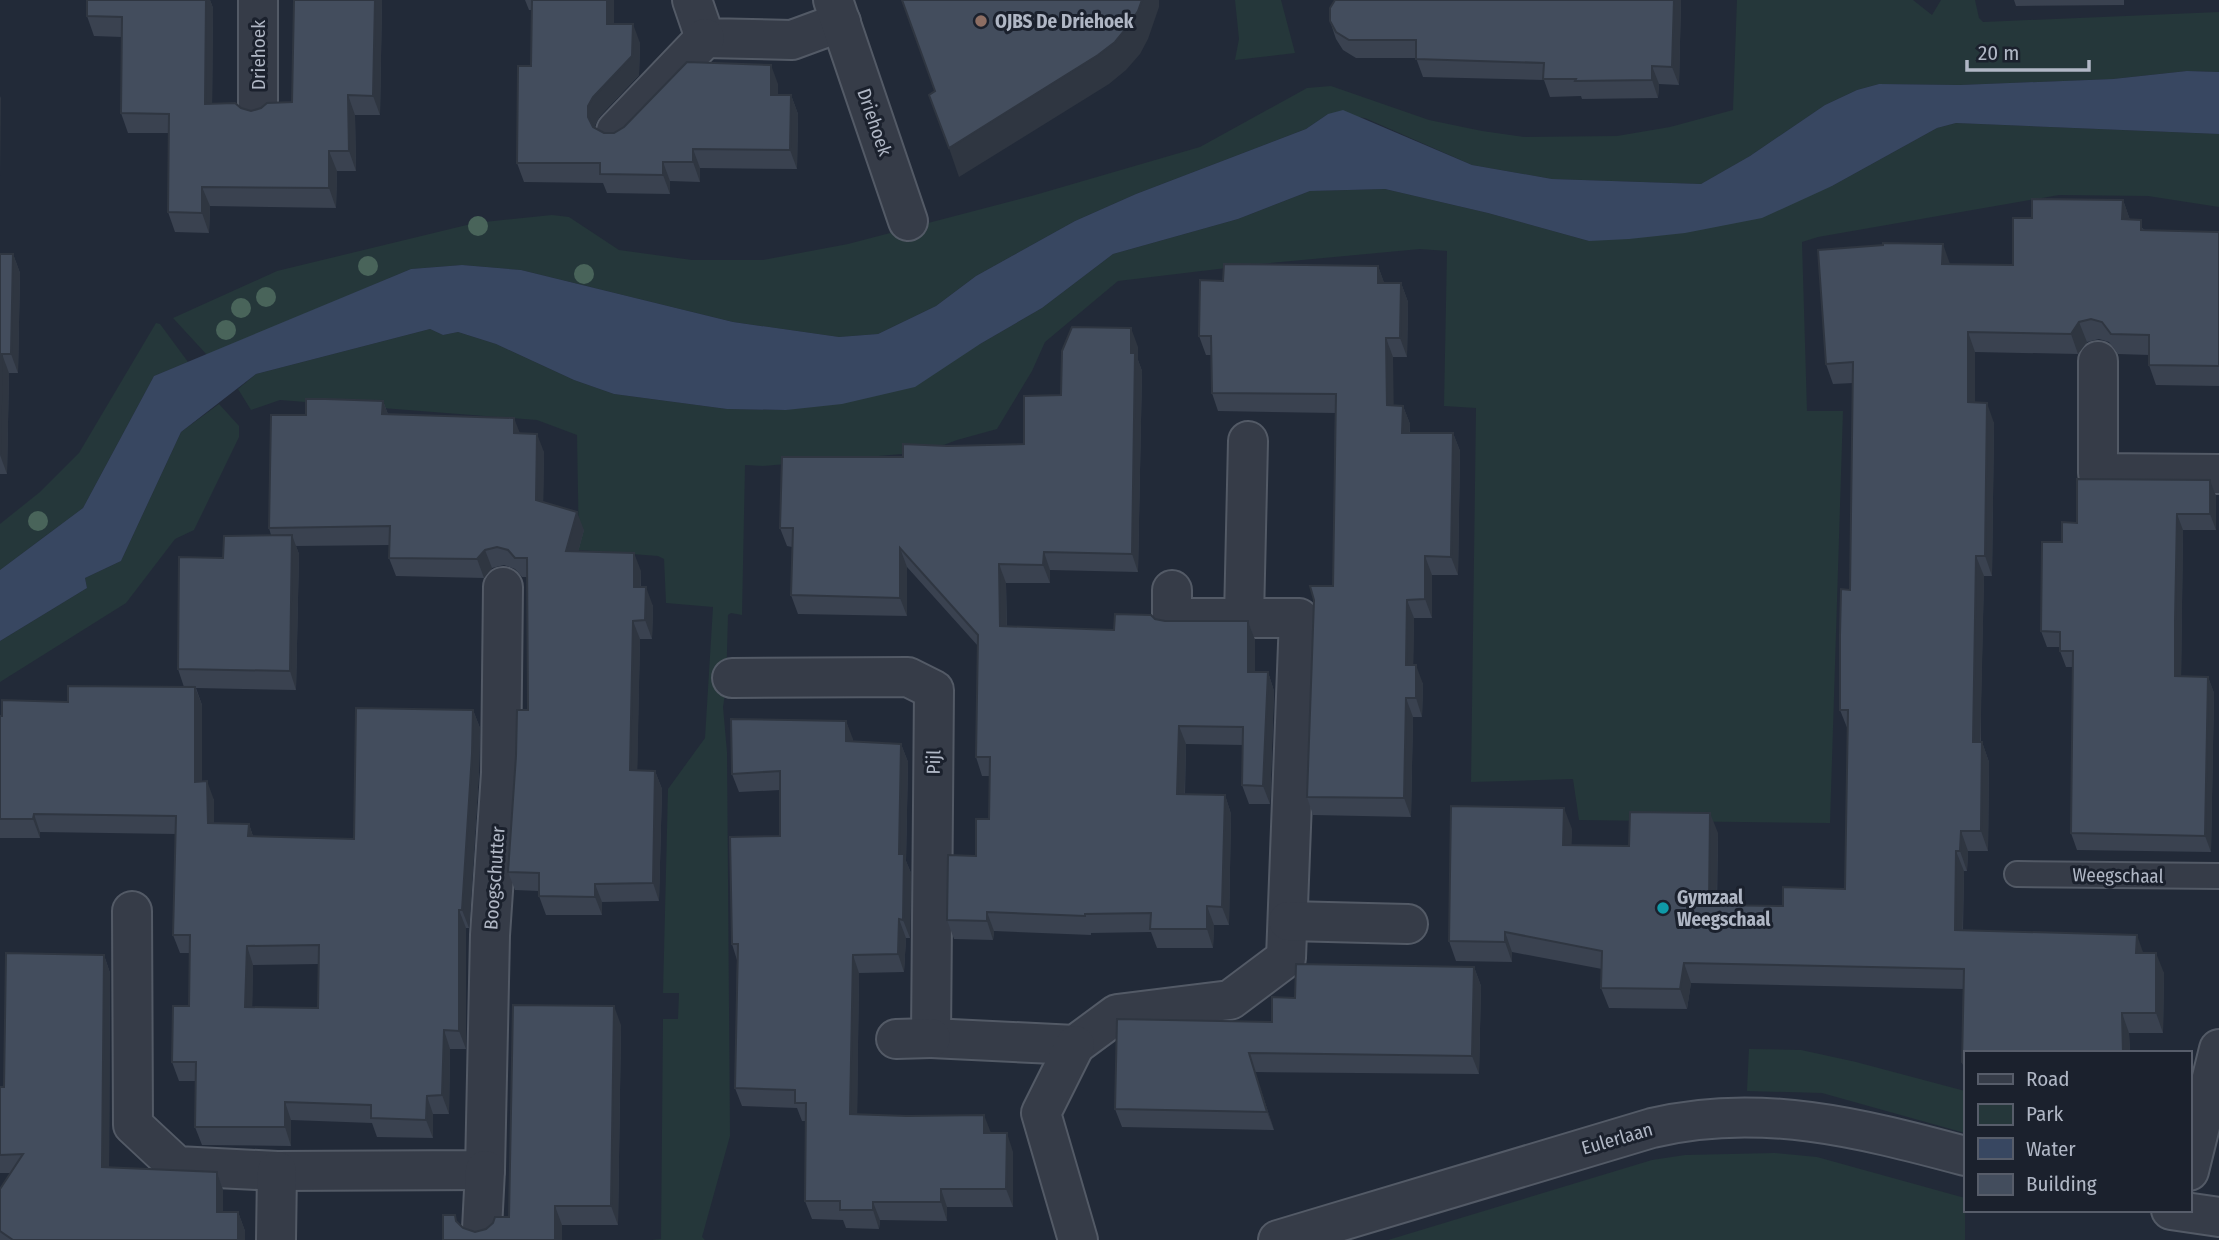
<svg xmlns="http://www.w3.org/2000/svg" width="2219" height="1240" viewBox="0 0 2219 1240" font-family="'Fira Sans Condensed',sans-serif">
	<style>
		.green { fill: #25373a }
		.water { fill: #384761 }
		.lines { fill: none; stroke-linecap: round; stroke-linejoin: round }
		.service-casing { stroke: #535a66; stroke-width: 28 }
		.minor-casing { stroke: #535a66; stroke-width: 42 }
		.tertiary-casing { stroke: #535a66; stroke-width: 42 }
		.service { stroke: #363c48; stroke-width: 24 }
		.minor { stroke: #363c48; stroke-width: 38 }
		.tertiary { stroke: #363c48; stroke-width: 38 }
		.tree { fill: #49645a }
		.wall { fill: #3a4250; fill-rule: evenodd }
		.shaded-wall { fill: #2f3641 }
		.building { fill: #434d5d; stroke: #2f3641; stroke-width: 2; fill-rule: evenodd }
		.education-dot { fill: #8d6e63; stroke: #1b212d; stroke-width: 2.5 }
		.culture-dot { fill: #0f9aa8; stroke: #1b212d; stroke-width: 2.5 }
		.labels { text-anchor: middle; stroke-width: 6; stroke-linejoin: round; paint-order: stroke }
		.poi-label { font-size: 19px; font-weight: bold; fill: #b0b7c5; stroke: #1b212d; text-anchor: start }
		.street-label { font-size: 19px; fill: #b0b7c5; stroke: #1b212d }
	</style>
	<rect width="100%" height="100%" fill="#222a38"/>
	<g class="green">
		<polygon points="1235,0 1281,0 1295,53 1235,60 1239,39"/>
		<polygon points="1737,0 1913,0 1932,15 1941,0 1975,0 1979,18 1983,22 2219,12 2219,72 2187,71 2113,79 1960,85 1879,84 1857,90 1825,105 1750,156 1701,184 1552,179 1472,165 1365,118 1328,114 1306,129 1136,194 1075,221 976,276 936,306 878,334 839,337 733,322 521,270 462,265 411,269 207,355 173,318 277,271 475,223 552,215 569,217 619,250 692,260 763,260 848,244 1035,195 1200,147 1307,88 1331,86 1429,120 1482,131 1524,137 1617,136 1670,127 1733,110"/>
		<polygon points="1956,123 2219,134 2219,207 2148,196 2059,195 1818,237 1802,242 1807,411 1843,411 1830,823 1579,820 1573,779 1471,782 1476,408 1444,406 1447,251 1420,249 1260,264 1118,281 1045,342 1032,371 997,429 957,440 925,452 763,466 745,465 742,615 731,613 728,615 726,687 723,707 727,752 730,1136 702,1237 705,1240 652,1240 661,1239 663,1019 678,1019 679,993 663,993 668,789 705,738 713,607 666,603 664,559 658,556 579,550 577,435 537,420 280,400 251,410 238,389 256,374 430,329 443,335 458,332 496,344 574,380 614,394 727,409 786,410 980,344 1042,308 1113,254 1238,219 1310,191 1385,189 1488,213 1589,241 1832,186 1937,128"/>
		<polygon points="156,323 160,324 188,362 154,376 83,508 0,570 0,524 40,492 79,453"/>
		<polygon points="219,404 239,426 239,437 194,530 175,539 126,603 0,682 0,641 87,588 85,578 121,561 181,432"/>
		<polygon points="1749,1049 1801,1050 1856,1062 1965,1091 1965,1133 1822,1093 1747,1091"/>
		<polygon points="1775,1153 1817,1157 1965,1198 1965,1240 1388,1240 1652,1160 1685,1155"/>
	</g>
	<polygon class="water" points="2187,71 2219,72 2219,134 1956,123 1937,128 1832,186 1762,218 1685,233 1629,239 1589,241 1488,213 1385,189 1310,191 1238,219 1113,254 1042,308 980,344 915,387 842,404 786,410 727,409 614,394 574,380 496,344 458,332 443,335 430,329 256,374 181,432 121,561 85,578 87,588 0,641 0,570 83,508 154,376 411,269 462,265 521,270 733,322 839,337 878,334 936,306 976,276 1075,221 1136,194 1306,129 1328,114 1343,110 1472,165 1552,179 1701,184 1750,156 1825,105 1857,90 1879,84 1960,85 2113,79"/>
	<g class="lines">
		<defs>
			<polyline id="service" points="2017,874 2219,876"/>
			<g id="minor">
				<polyline points="258,0 258,109"/>
				<polyline points="692,0 705,38 792,40 841,22"/>
				<polyline points="833,0 908,221"/>
				<polyline points="616,131 705,38"/>
				<polyline points="2098,361 2098,473 2219,474"/>
				<polyline points="1244,618 1248,441"/>
				<polyline points="732,678 908,677 934,690 931,1038 1075,1045 1117,1014 1230,1000 1286,958 1299,618 1172,618 1172,590"/>
				<polyline points="132,911 133,1125 177,1166 277,1171 485,1170 490,935 501,773 503,587"/>
				<polyline points="1288,921 1408,924"/>
				<polyline points="896,1039 931,1038"/>
				<polyline points="1075,1045 1041,1113 1078,1240"/>
				<polyline points="2189,1171 2219,1049"/>
				<polyline points="482,1229 485,1170"/>
				<polyline points="276,1240 277,1171"/>
			</g>
			<g id="tertiary">
				<polyline points="2171,1210 2219,1217"/>
				<path d="M1278,1240L1652,1128C1759,1102 1861,1128 1965,1156"/>
			</g>
		</defs>
		<use href="#service" class="service-casing"/>
		<use href="#minor" class="minor-casing"/>
		<use href="#tertiary" class="tertiary-casing"/>
		<use href="#service" class="service"/>
		<use href="#minor" class="minor"/>
		<use href="#tertiary" class="tertiary"/>
	</g>
	<g class="tree">
		<circle cx="478" cy="226" r="10"/>
		<circle cx="368" cy="266" r="10"/>
		<circle cx="584" cy="274" r="10"/>
		<circle cx="266" cy="297" r="10"/>
		<circle cx="241" cy="308" r="10"/>
		<circle cx="226" cy="330" r="10"/>
		<circle cx="38" cy="521" r="10"/>
	</g>
	<g class="wall">
		<polygon points="87,0 210,0 213,8 212,104 251,111 292,102 382,0 380,115 355,115 356,171 337,171 336,208 210,206 209,233 175,232 168,212 169,133 128,133 121,113 122,37 94,36 87,16"/>
		<polygon points="525,0 614,0 614,24 640,43 639,75 600,116 595,125 595,128 604,133 614,133 778,84 778,95 791,95 798,114 797,169 700,168 700,182 670,181 670,194 607,193 603,183 524,182 517,163 531,66 532,10 529,10"/>
		<polygon points="1335,0 1681,0 1679,85 1659,84 1658,98 1582,99 1581,96 1550,97 1544,80 1423,77 1416,58 1356,58 1343,50 1336,39 1330,21"/>
		<polygon points="2014,0 2124,0 2124,5 2016,6"/>
		<polygon points="2123,200 2130,220 2145,230 2219,232 2219,386 2156,385 2149,365 2149,355 2118,354 2109,342 2099,339 2087,342 2078,354 1975,352 1975,403 1994,423 1992,576 1984,576 1981,701 1981,742 1982,742 1989,762 1988,851 1968,851 1967,871 1964,871 1963,930 2143,953 2164,973 2163,1033 2129,1033 2130,1053 1965,1053 1965,1071 1962,1062 1963,989 1691,983 1687,1009 1609,1008 1601,988 1602,969 1512,952 1512,962 1456,961 1449,941 1572,829 1571,845 1629,846 1718,833 1717,905 1783,906 1845,889 1848,730 1840,710 1850,590 1853,383 1833,384 1826,364 1883,245 1950,264 2013,265 2032,218"/>
		<polygon points="0,254 13,254 20,273 18,373 9,373 7,474 0,474"/>
		<polygon points="1378,266 1384,283 1401,283 1408,302 1407,357 1393,357 1393,405 1403,406 1410,424 1410,433 1453,433 1460,451 1458,575 1432,575 1432,618 1414,618 1413,665 1423,684 1422,717 1413,717 1411,817 1313,815 1307,797 1333,586 1335,413 1218,411 1212,393 1211,355 1206,355 1199,336 1223,281"/>
		<polygon points="1138,347 1138,360 1142,371 1138,572 1050,570 1050,583 1006,583 1007,626 1114,630 1155,619 1165,621 1248,621 1255,640 1255,672 1268,672 1274,691 1270,804 1249,804 1242,785 1243,745 1186,744 1185,795 1225,795 1231,814 1229,925 1214,925 1213,948 1157,948 1151,932 1091,933 1091,935 994,931 993,940 954,939 947,920 976,856 989,819 989,776 982,776 976,757 978,646 907,567 907,616 798,614 791,595 792,547 787,546 780,528 903,457 947,446 1024,444 1061,395"/>
		<path d="M383,401L388,414L520,433L544,452L543,502L584,530L578,552L641,571V587L653,606L652,639H640L637,770L655,771L662,789L659,901L602,902V915H546L539,896V891L515,890L508,872L528,710L527,577H522L515,569L504,565L492,568L484,578L396,576L389,558L390,545L296,546L299,554L296,690L196,688L202,705V782L214,800V823L249,824L253,836L354,839L473,710L480,728L479,772L469,928H466V1049H450L449,1114H433V1138L377,1137L372,1123L291,1120V1146L202,1145L195,1127L196,1081H179L172,1062L189,1006L190,953H180L173,935L176,834L40,832V838H0V716L68,702L184,687L178,669L223,558L271,535L269,528L306,415ZM319,964L318,1008L252,1007L253,965Z"/>
		<polygon points="2210,480 2216,496 2216,530 2183,530 2181,676 2208,677 2214,693 2211,852 2077,850 2071,833 2073,667 2066,667 2060,651 2060,647 2047,647 2041,631 2062,542 2077,523"/>
		<polygon points="846,721 853,742 901,744 908,762 906,861 911,873 910,938 906,938 904,972 859,973 857,1114 991,1133 1013,1152 1013,1207 947,1207 947,1221 880,1220 879,1229 846,1228 843,1220 812,1219 805,1201 806,1121 802,1121 797,1108 742,1106 735,1088 737,960 732,944 780,836 780,790 739,792 732,774"/>
		<polygon points="104,955 110,973 109,1167 217,1172 223,1190 223,1212 238,1212 245,1231 245,1240 0,1240 0,1189 10,1173 0,1173 0,1087 4,1087"/>
		<polygon points="1474,967 1481,986 1479,1074 1255,1072 1274,1130 1122,1127 1115,1109 1272,1022 1295,998"/>
		<polygon points="621,1025 618,1225 562,1225 443,1240 457,1222 463,1228 475,1232 486,1229 509,1217"/>
	</g>
	<g class="shaded-wall">
		<polygon points="206,0 210,0 213,8 212,124 205,104"/>
		<polygon points="375,0 382,0 380,115 373,96"/>
		<polygon points="607,0 614,0 614,43 607,24"/>
		<polygon points="1142,0 1159,0 1159,7 1148,39 1140,54 1126,70 1109,84 959,177 949,148"/>
		<polygon points="1674,0 1681,0 1679,85 1672,67"/>
		<polygon points="633,24 640,43 639,75 600,116 595,125 595,136 588,117 588,106"/>
		<polygon points="771,65 778,84 778,114 771,95"/>
		<polygon points="1652,66 1659,84 1658,98 1652,80"/>
		<polygon points="348,95 355,115 356,171 349,151"/>
		<polygon points="791,95 798,114 797,169 790,150"/>
		<polygon points="0,96 1,98 0,178"/>
		<polygon points="693,149 700,168 700,182 693,162"/>
		<polygon points="329,151 337,171 336,208 329,188"/>
		<polygon points="663,162 670,181 670,194 663,175"/>
		<polygon points="202,187 210,206 209,233 202,213"/>
		<polygon points="2123,200 2130,220 2122,219"/>
		<polygon points="1943,244 1950,264 1942,264"/>
		<polygon points="13,254 20,273 18,373 11,354"/>
		<polygon points="1378,266 1385,285 1378,283"/>
		<polygon points="1401,283 1408,302 1407,357 1400,338"/>
		<polygon points="2079,322 2087,342 2078,354 2071,334"/>
		<polygon points="1131,328 1138,347 1138,360 1142,371 1138,572 1132,554"/>
		<polygon points="1968,332 1975,352 1975,423 1968,402"/>
		<polygon points="1386,338 1393,357 1394,424 1387,405"/>
		<polygon points="2,354 9,373 7,474 0,455"/>
		<polygon points="383,401 390,420 382,414"/>
		<polygon points="1987,403 1994,423 1992,576 1985,556"/>
		<polygon points="1403,406 1410,424 1409,452 1402,433"/>
		<polygon points="514,418 521,436 514,433"/>
		<polygon points="1453,433 1460,451 1458,575 1451,557"/>
		<polygon points="537,434 544,452 543,519 536,500"/>
		<polygon points="2210,480 2216,496 2216,530 2210,514"/>
		<polygon points="577,512 584,530 573,570 566,551"/>
		<polygon points="2177,514 2183,530 2181,692 2175,676"/>
		<polygon points="292,535 299,554 296,690 290,671"/>
		<polygon points="900,548 907,567 907,616 900,598"/>
		<polygon points="485,550 492,568 484,578 477,559"/>
		<polygon points="1044,552 1050,570 1050,583 1043,565"/>
		<polygon points="634,553 641,571 640,605 634,587"/>
		<polygon points="1425,556 1432,575 1432,618 1425,599"/>
		<polygon points="1976,556 1984,576 1980,762 1973,742"/>
		<polygon points="999,564 1006,583 1007,644 1000,626"/>
		<polygon points="646,587 653,606 652,639 645,620"/>
		<polygon points="1407,600 1414,618 1413,684 1406,665"/>
		<polygon points="633,621 640,639 637,789 630,770"/>
		<polygon points="1248,621 1255,640 1255,691 1248,672"/>
		<polygon points="1416,665 1423,684 1422,717 1416,698"/>
		<polygon points="1268,672 1274,691 1270,804 1263,786"/>
		<polygon points="2208,677 2214,693 2211,852 2205,836"/>
		<polygon points="195,687 202,705 202,800 195,782"/>
		<polygon points="1406,698 1413,717 1411,817 1404,798"/>
		<polygon points="473,710 480,728 479,772 469,928 462,910"/>
		<polygon points="846,721 853,739 853,760 846,741"/>
		<polygon points="1179,726 1186,744 1184,813 1177,794"/>
		<polygon points="1982,742 1989,762 1988,851 1981,831"/>
		<polygon points="901,744 908,762 906,861 911,873 910,938 903,920 899,854"/>
		<polygon points="655,771 662,789 659,901 653,883"/>
		<polygon points="207,781 214,800 214,842 208,823"/>
		<polygon points="1225,795 1231,814 1229,925 1222,907"/>
		<polygon points="1564,808 1572,829 1571,865 1563,845"/>
		<polygon points="1710,813 1718,833 1716,925 1709,905"/>
		<polygon points="34,814 40,832 40,838 33,819"/>
		<polygon points="249,824 255,843 248,836"/>
		<polygon points="1961,831 1968,851 1967,871 1960,851"/>
		<polygon points="1956,851 1964,871 1962,950 1955,930"/>
		<polygon points="595,884 602,902 602,915 595,897"/>
		<polygon points="1207,906 1214,925 1213,948 1207,929"/>
		<polygon points="459,910 466,928 466,1049 459,1031"/>
		<polygon points="987,912 994,931 993,940 987,921"/>
		<polygon points="899,919 906,938 904,972 898,954"/>
		<polygon points="1505,932 1512,952 1512,962 1505,942"/>
		<polygon points="2137,935 2144,955 2136,953"/>
		<polygon points="247,946 253,965 252,1026 245,1007"/>
		<polygon points="2156,953 2164,973 2163,1033 2156,1013"/>
		<polygon points="104,955 110,973 109,1186 102,1167"/>
		<polygon points="853,955 859,973 857,1132 850,1114"/>
		<polygon points="1684,963 1691,983 1687,1009 1680,989"/>
		<polygon points="1474,967 1481,986 1479,1074 1472,1056"/>
		<polygon points="614,1006 621,1025 618,1225 611,1206"/>
		<polygon points="2122,1013 2129,1033 2130,1053 2123,1053"/>
		<polygon points="444,1030 450,1049 449,1114 442,1095"/>
		<polygon points="1249,1053 1255,1072 1274,1130 1267,1112"/>
		<polygon points="427,1096 433,1114 433,1138 426,1120"/>
		<polygon points="285,1102 291,1120 291,1146 285,1127"/>
		<polygon points="984,1115 991,1133 984,1133"/>
		<polygon points="1007,1133 1013,1152 1013,1207 1006,1189"/>
		<polygon points="217,1172 223,1190 223,1230 217,1212"/>
		<polygon points="941,1189 947,1207 947,1221 941,1202"/>
		<polygon points="873,1202 880,1220 879,1229 873,1210"/>
		<polygon points="555,1206 562,1225 562,1240 555,1240"/>
		<polygon points="238,1212 245,1231 245,1240 238,1240"/>
	</g>
	<g class="building">
		<polygon points="87,0 206,0 205,104 235,103 241,108 251,111 261,108 267,103 292,102 294,0 375,0 373,96 348,95 349,151 329,151 329,188 202,187 202,213 168,212 169,114 121,113 122,17 87,16"/>
		<polygon points="532,0 607,0 607,24 633,24 632,56 593,97 588,106 588,117 593,127 604,133 614,133 624,127 687,62 771,65 771,95 791,95 790,150 693,149 693,162 663,162 663,175 600,174 600,163 517,163 518,66 531,66"/>
		<polygon points="902,0 1142,0 1138,11 1129,25 1115,42 1098,55 949,148 929,95 935,91"/>
		<polygon points="1335,0 1674,0 1672,67 1652,66 1652,80 1575,81 1576,79 1543,79 1544,63 1416,59 1416,40 1349,40 1336,32 1330,21 1330,8"/>
		<polygon points="2032,199 2123,200 2122,219 2141,220 2141,230 2219,232 2219,366 2149,365 2149,335 2111,334 2102,322 2091,319 2079,322 2071,334 1968,332 1968,402 1987,403 1985,556 1976,556 1974,681 1973,742 1982,742 1981,831 1961,831 1960,851 1956,851 1955,930 2137,935 2136,953 2156,953 2156,1013 2122,1013 2123,1053 1965,1053 1965,1063 1962,1062 1964,969 1684,963 1680,989 1601,988 1602,951 1505,932 1505,942 1449,941 1451,806 1564,808 1563,845 1629,846 1630,812 1710,813 1709,905 1783,906 1783,887 1845,889 1848,710 1840,710 1840,635 1841,589 1850,590 1853,362 1826,364 1818,250 1883,245 1883,243 1943,244 1942,264 2013,265 2013,218 2032,218"/>
		<polygon points="0,254 13,254 11,354 2,354 0,455"/>
		<polygon points="1224,264 1378,266 1378,283 1401,283 1400,338 1386,338 1387,405 1403,406 1402,433 1453,433 1451,557 1425,556 1425,599 1407,600 1406,665 1416,665 1416,698 1406,698 1404,798 1307,797 1314,600 1310,586 1333,586 1336,394 1212,393 1211,336 1199,336 1200,280 1223,281"/>
		<polygon points="1072,327 1131,328 1131,353 1135,353 1132,554 1044,552 1043,565 999,564 1000,626 1114,630 1115,614 1151,615 1155,619 1165,621 1248,621 1248,672 1268,672 1263,786 1242,785 1243,727 1179,726 1177,794 1225,795 1222,907 1207,906 1207,929 1150,929 1151,913 1085,914 1085,916 987,912 987,921 947,920 948,855 976,856 976,819 989,819 990,757 976,757 978,635 900,548 900,598 791,595 793,528 780,528 782,457 903,457 903,444 947,446 1024,444 1024,396 1061,395 1062,351"/>
		<polygon points="306,399 326,399 383,401 382,414 514,418 514,433 537,434 536,500 577,512 566,551 634,553 634,587 646,587 645,620 633,621 630,770 655,771 653,883 595,884 595,897 539,896 539,873 508,872 516,756 517,710 528,710 527,558 515,558 508,550 497,547 485,550 477,559 389,558 390,526 269,528 271,415 306,415"/>
		<polygon points="2077,479 2210,480 2210,514 2177,514 2175,621 2175,676 2208,677 2205,836 2071,833 2073,651 2060,651 2060,632 2041,631 2042,542 2062,542 2062,522 2077,523"/>
		<polygon points="292,535 290,671 178,669 179,557 223,558 224,536"/>
		<path d="M68,686L195,687V782L207,781L208,823L249,824L248,836L354,839L356,708L473,710L472,754L462,910H459V1031L444,1030L442,1095L427,1096L426,1120L371,1118V1105L285,1102V1127H195L196,1062H172L173,1006H189L190,935H173L176,816L34,814L33,819H0V716H2V700L68,702ZM319,945L318,1008L245,1007L247,946Z"/>
		<polygon points="731,719 846,721 846,741 901,744 899,854 904,854 903,920 899,919 898,954 853,955 850,1114 907,1116 984,1115 984,1133 1007,1133 1006,1189 941,1189 941,1202 873,1202 873,1210 840,1210 840,1201 805,1201 806,1103 795,1103 795,1090 735,1088 738,944 732,944 730,837 780,836 780,771 732,774"/>
		<polygon points="6,953 104,955 102,1167 217,1172 217,1212 238,1212 238,1240 13,1240 0,1231 0,1189 23,1154 0,1155 0,1087 4,1087"/>
		<polygon points="1296,964 1474,967 1472,1056 1249,1053 1267,1112 1115,1109 1117,1019 1272,1022 1272,997 1295,998"/>
		<polygon points="513,1005 614,1006 611,1206 555,1206 555,1240 443,1240 443,1215 455,1215 456,1221 463,1228 475,1232 486,1229 493,1223 495,1217 509,1217"/>
	</g>
	<circle class="education-dot" cx="981" cy="21" r="7"/>
	<circle class="culture-dot" cx="1663" cy="908" r="7"/>
	<g class="labels">
		<g class="poi-label">
			<text x="995" y="28">OJBS De Driehoek</text>
			<text x="1677" y="904">Gymzaal<tspan x="1677" dy="22">Weegschaal</tspan></text>
		</g>
		<g class="street-label">
			<text transform="translate(258 55) rotate(-90)" y="7">Driehoek</text>
			<text transform="translate(875 122) rotate(71)" y="7">Driehoek</text>
			<text transform="translate(933 762) rotate(-89)" y="7">Pijl</text>
			<text transform="translate(2118 875) rotate(1)" y="7">Weegschaal</text>
			<text transform="translate(494 878) rotate(-86)" y="7">Boogschutter</text>
			<text transform="translate(1617 1138) rotate(-16)" y="7">Eulerlaan</text>
		</g>
	</g>
	<rect x="1964" y="1051" width="228" height="161" fill="#1b212d" stroke="#575d6a" stroke-width="2"/>
	<rect x="1978" y="1074" width="35" height="10" fill="#363c48" stroke="#575d6a" stroke-width="2"/>
	<text x="2026" y="1086" font-size="21" fill="#b0b7c5">Road</text>
	<rect x="1978" y="1104" width="35" height="21" fill="#25373a" stroke="#575d6a" stroke-width="2"/>
	<text x="2026" y="1121" font-size="21" fill="#b0b7c5">Park</text>
	<rect x="1978" y="1138" width="35" height="21" fill="#384761" stroke="#575d6a" stroke-width="2"/>
	<text x="2026" y="1156" font-size="21" fill="#b0b7c5">Water</text>
	<rect x="1978" y="1174" width="35" height="21" fill="#434d5d" stroke="#575d6a" stroke-width="2"/>
	<text x="2026" y="1191" font-size="21" fill="#b0b7c5">Building</text>
	<path d="M1967 60v10h122v-10" fill="none" stroke="#b0b7c5" stroke-width="3.5"/>
	<text x="1978" y="60" font-size="21" fill="#b0b7c5" stroke="#1b212d" stroke-width="5" paint-order="stroke">20 m</text>
</svg>
